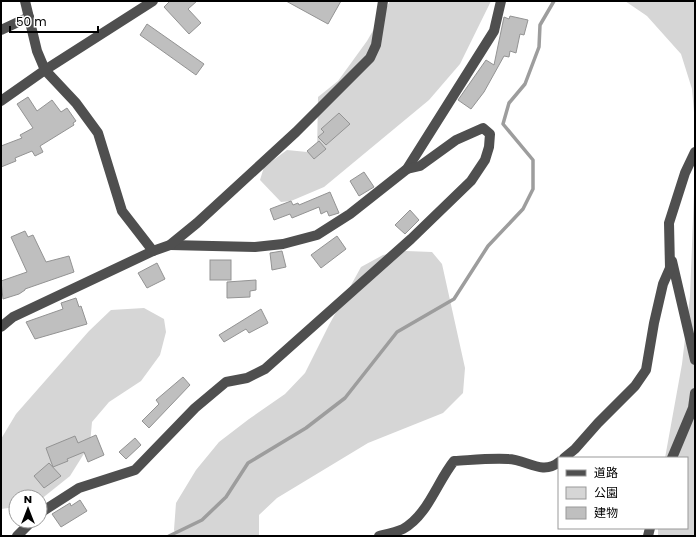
<svg xmlns="http://www.w3.org/2000/svg" width="696" height="537" viewBox="0 0 696 537" font-family="Poppins,'Noto Sans JP',sans-serif">
	<style>
		.green { fill: #d6d6d6 }
		.lines { fill: none; stroke-linecap: round; stroke-linejoin: round }
		.stream { stroke: #9d9d9d; stroke-width: 3.5 }
		.building { fill: #bfbfbf; stroke: #939393 }
		.minor { stroke: #4f4f4f; stroke-width: 10 }
	</style>
	<rect width="100%" height="100%" fill="#fff"/>
	<g class="green">
		<polygon points="390,1 491,1 460,64 429,100 324,187 291,201 281,202 260,180 264,167 287,150 317,153 318,97 338,81 367,41"/>
		<polygon points="625,1 695,1 695,124 692,89 681,54 647,16"/>
		<polygon points="695,168 695,536 658,536 658,528 687,528 687,458 665,458 682,364 690,296"/>
		<polygon points="406,251 432,252 442,264 465,368 463,393 443,413 368,443 277,498 259,515 259,536 177,536 174,530 176,503 196,470 219,442 249,419 285,394 305,373 329,325 361,267 383,255"/>
		<polygon points="144,308 164,319 166,332 160,355 141,381 109,402 92,422 90,444 70,476 40,500 40,497 16,497 16,507 1,509 1,439 16,414 89,331 111,310"/>
	</g>
	<g class="lines">
		<polyline class="stream" points="169,536 202,520 226,497 248,463 306,428 345,398 397,332 454,299 488,246 523,209 533,189 533,160 503,124 509,103 525,84 539,47 540,25 554,1"/>
	</g>
	<g class="building">
		<polygon points="170,1 197,1 188,9 201,23 189,34 164,7"/>
		<polygon points="286,1 341,1 328,24"/>
		<polygon points="510,16 528,20 524,35 520,34 516,53 510,51 509,57 504,56 484,92 471,109 458,100 486,60 494,65 504,17 509,19"/>
		<polygon points="147,24 204,64 196,75 140,35"/>
		<polygon points="28,97 37,111 52,100 61,112 67,108 76,121 73,123 74,125 40,146 43,152 35,156 32,151 15,158 16,161 1,167 1,146 22,138 20,135 33,128 17,104"/>
		<polygon points="339,113 350,124 326,145 318,137 324,132 321,129"/>
		<polygon points="319,141 326,149 314,159 307,151"/>
		<polygon points="364,172 374,187 359,196 350,181"/>
		<polygon points="330,192 339,213 329,216 327,211 321,214 319,207 292,218 290,214 274,220 270,209 291,201 293,205 298,203 299,205"/>
		<polygon points="410,210 419,220 405,234 395,225"/>
		<polygon points="25,231 28,237 33,235 46,262 69,256 74,272 25,289 25,290 19,294 3,299 1,281 27,272 11,237"/>
		<polygon points="337,236 346,249 321,268 311,255"/>
		<polygon points="282,251 286,267 272,270 270,253"/>
		<rect x="210" y="260" width="21" height="20"/>
		<polygon points="157,263 165,279 147,288 138,273"/>
		<polygon points="256,280 256,290 250,291 250,297 227,298 227,282"/>
		<polygon points="76,298 79,307 81,306 87,324 35,339 26,322 63,309 61,303"/>
		<polygon points="261,309 268,323 249,333 246,329 224,342 219,335"/>
		<polygon points="183,377 190,385 149,428 142,421 159,404 156,400"/>
		<polygon points="96,435 104,455 88,462 84,452 67,459 68,461 53,467 46,448 75,436 78,443"/>
		<polygon points="135,438 141,445 126,459 119,452"/>
		<polygon points="49,463 61,476 44,488 34,476"/>
		<polygon points="80,500 87,511 61,527 52,514 70,503 71,506"/>
	</g>
	<g class="lines">
		<g class="minor">
			<polyline points="25,1 37,51 45,70 76,103 98,133 122,211 153,251"/>
			<polyline points="1,30 29,17"/>
			<polyline points="1,101 45,70 153,1"/>
			<polyline points="170,245 255,247 283,244 317,235 350,214 407,169 494,31 501,1"/>
			<polyline points="672,261 695,360"/>
			<polyline points="1,327 13,317 153,251 170,245 197,223 296,132 370,58 376,45 383,1"/>
			<polyline points="564,458 575,449 598,423 635,386 646,370 654,323 663,284 670,268 669,223 685,173 695,152"/>
			<polyline points="672,458 693,408 695,393"/>
			<polyline points="40,513 79,488 135,470 195,408 226,382 247,378 265,369 411,239 471,181 485,160 489,147 490,134 483,128 456,140 420,166 407,169"/>
			<polyline points="17,536 32,521"/>
			<path d="M379,536C387,534 396,532 403,529C428,515 437,482 454,461C472,460 490,458 508,459C526,459 542,476 559,462"/>
			<polyline points="648,536 650,528"/>
		</g>
	</g>
	<rect width="696" height="537" fill="none" stroke="#000000" stroke-width="4"/>
	<rect x="558" y="457" width="130" height="72" fill="#ffffff" stroke="#999999"/>
	<rect x="566" y="470" width="20" height="6" fill="#4f4f4f" stroke="#999999"/>
	<text x="594" y="477" font-size="12" fill="#000000">道路</text>
	<rect x="566" y="487" width="20" height="12" fill="#d6d6d6" stroke="#999999"/>
	<text x="594" y="497" font-size="12" fill="#000000">公園</text>
	<rect x="566" y="507" width="20" height="12" fill="#bfbfbf" stroke="#999999"/>
	<text x="594" y="517" font-size="12" fill="#000000">建物</text>
	<g transform="translate(28 509)"><circle r="19" fill="#ffffff" stroke="#999999"/>
	<path d="M0-3L7 15L0 10L-7 15Z" fill="#000000"/>
	<text y="-6" font-size="11" font-weight="bold" text-anchor="middle" fill="#000000">N</text>
	</g>
	<path d="M10 26v6h88v-6" fill="none" stroke="#000000" stroke-width="2"/>
	<text x="16" y="26" font-size="12" fill="#000000" stroke="#ffffff" stroke-width="3" paint-order="stroke">50 m</text>
</svg>
